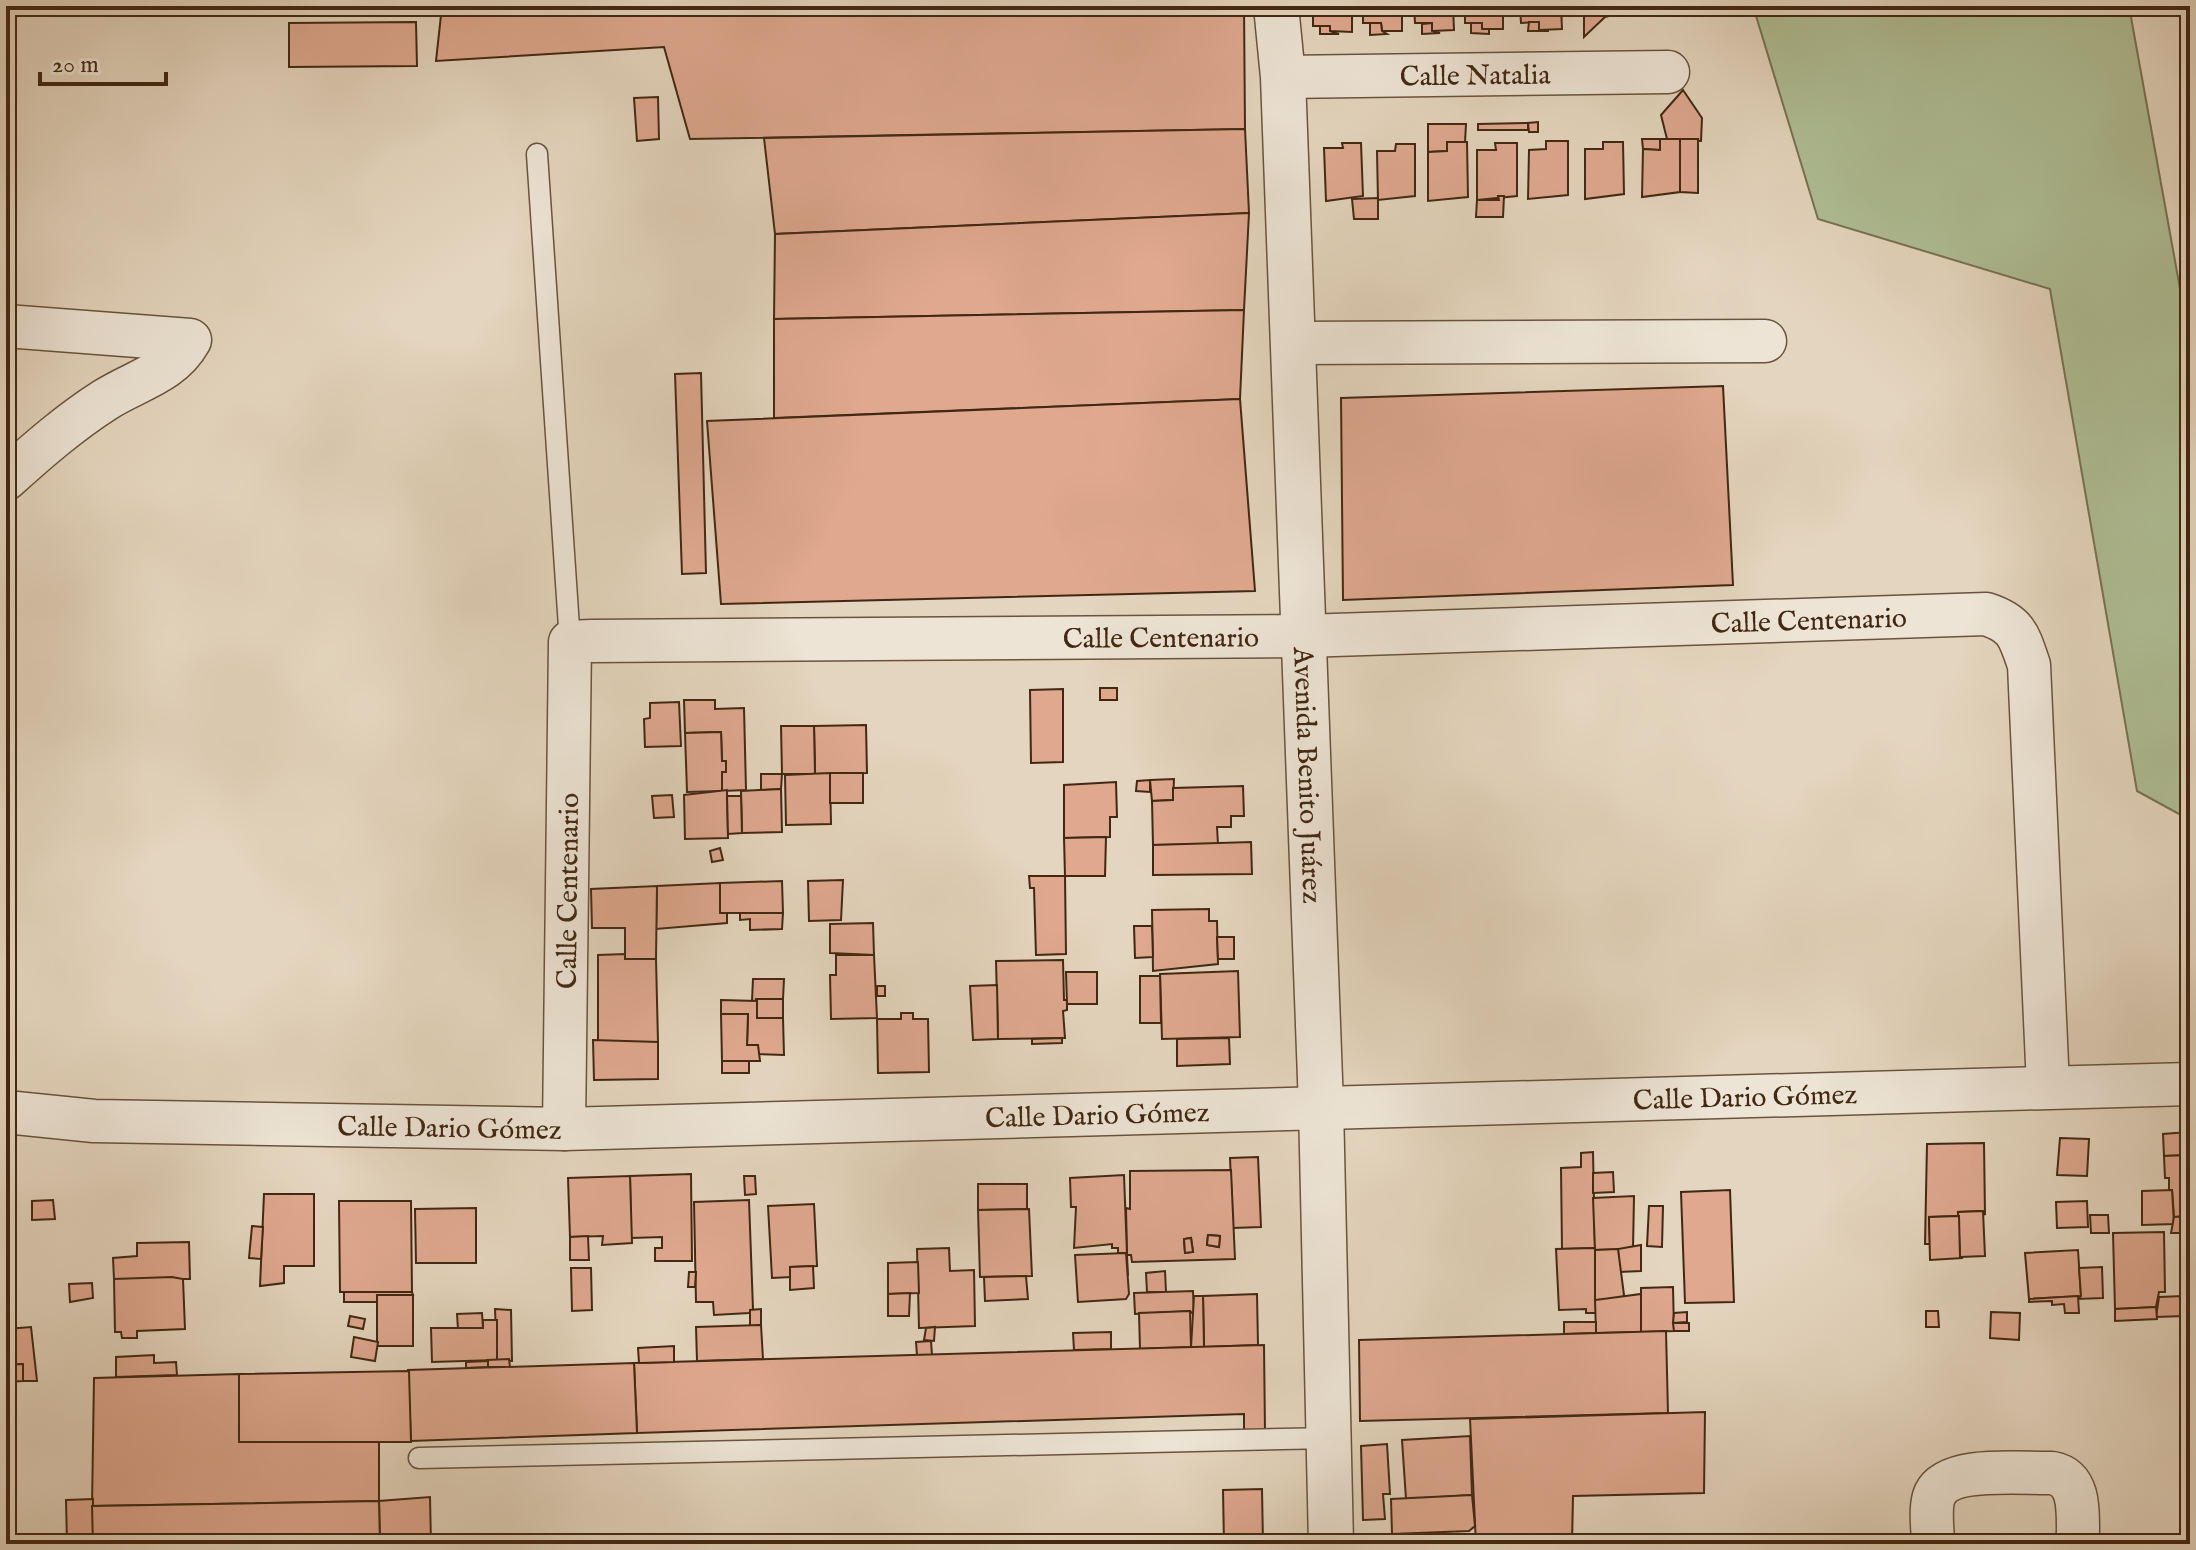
<svg xmlns="http://www.w3.org/2000/svg" width="2196" height="1550" viewBox="0 0 2196 1550" font-family="'IM FELL English',serif">
	<style>
		.green { fill: #afbe95; stroke: #787354; stroke-width: 2 }
		.building { fill: #dfa88f; stroke: #422812; stroke-width: 2; fill-rule: evenodd }
		.lines { fill: none; stroke-linecap: round; stroke-linejoin: round }
		.service-casing { stroke: #6a533d; stroke-width: 23 }
		.minor-casing { stroke: #6a533d; stroke-width: 45 }
		.tertiary-casing { stroke: #6a533d; stroke-width: 47 }
		.service { stroke: #ede4d5; stroke-width: 20 }
		.minor { stroke: #ede4d5; stroke-width: 42 }
		.tertiary { stroke: #ede4d5; stroke-width: 44 }
		.labels { text-anchor: middle; stroke-width: 7; stroke-linejoin: round; paint-order: stroke }
		.street-label { font-size: 28px; fill: #422812; stroke: #ede4d5 }
	</style>
	<rect width="100%" height="100%" fill="#e4d5be"/>
	<filter id="stains"><feTurbulence type="fractalNoise" baseFrequency=".0025" numOctaves="4"/><feColorMatrix values="0 0 0 0 .2 0 0 0 0 .09 0 0 0 0 .02 0 0 0 .5 -.17"/></filter>
	<radialGradient id="worn" r=".72"><stop offset=".6" stop-color="#630" stop-opacity="0"/><stop offset="1" stop-color="#630" stop-opacity=".3"/></radialGradient>
	<polygon class="green" points="1753,6 2129,6 2190,344 2190,820 2137,791 2050,289 1818,219"/>
	<g class="building">
		<polygon points="442,6 1244,6 1245,129 690,139 664,47 436,61"/>
		<polygon points="1313,6 1352,6 1352,32 1330,31 1330,26 1313,26"/>
		<polygon points="1363,6 1402,6 1402,31 1382,31 1381,23 1363,23"/>
		<polygon points="1414,6 1453,6 1454,30 1432,31 1432,23 1415,23"/>
		<polygon points="1465,6 1503,6 1503,29 1482,29 1482,23 1465,23"/>
		<polygon points="1520,6 1561,6 1562,29 1539,30 1539,22 1521,23"/>
		<polygon points="1584,6 1609,6 1629,11 1605,17 1584,37"/>
		<polygon points="416,22 417,66 289,67 289,23"/>
		<polygon points="1529,22 1539,22 1539,30 1549,31 1528,31"/>
		<polygon points="1370,23 1381,23 1382,31 1387,34 1370,35"/>
		<polygon points="1432,23 1432,31 1440,33 1422,34 1422,24"/>
		<polygon points="1471,23 1482,23 1482,29 1489,29 1489,34 1471,33"/>
		<polygon points="1320,26 1330,26 1330,31 1339,34 1320,34"/>
		<polygon points="1683,90 1702,118 1701,141 1667,139 1661,115"/>
		<polygon points="658,97 659,139 637,141 634,98"/>
		<polygon points="1538,122 1538,132 1529,132 1528,123"/>
		<polygon points="1528,123 1528,130 1478,130 1478,124"/>
		<polygon points="1428,124 1466,124 1465,142 1447,142 1447,151 1428,152"/>
		<polygon points="1245,129 1249,213 775,234 764,138"/>
		<polygon points="1642,139 1660,139 1660,150 1643,149"/>
		<polygon points="1660,139 1680,139 1680,192 1642,197 1643,149 1660,150"/>
		<polygon points="1680,139 1698,139 1698,193 1680,192"/>
		<polygon points="1546,141 1568,141 1568,195 1528,199 1529,150 1546,149"/>
		<polygon points="1447,142 1467,142 1468,197 1428,201 1428,152 1447,151"/>
		<polygon points="1603,142 1623,142 1624,194 1585,199 1585,149 1603,149"/>
		<polygon points="1342,143 1361,143 1363,196 1326,201 1324,148 1343,148"/>
		<polygon points="1495,143 1517,143 1517,196 1477,200 1477,150 1496,150"/>
		<polygon points="1396,144 1415,144 1415,196 1378,200 1377,151 1395,151"/>
		<polygon points="1498,196 1504,196 1503,217 1476,217 1477,200 1499,200"/>
		<polygon points="1378,198 1378,219 1354,219 1352,199"/>
		<polygon points="1249,213 1244,310 774,319 775,234"/>
		<polygon points="1244,310 1240,399 774,418 774,319"/>
		<polygon points="701,373 706,573 682,574 675,374"/>
		<polygon points="1723,386 1733,585 1343,600 1341,398"/>
		<polygon points="1240,399 1255,591 721,604 707,421"/>
		<rect x="1100" y="688" width="17" height="12"/>
		<polygon points="1063,689 1063,762 1031,763 1030,690"/>
		<polygon points="684,700 715,700 715,709 744,708 746,790 722,791 722,772 726,772 726,761 722,761 721,732 685,733"/>
		<polygon points="679,702 681,746 645,747 644,719 650,718 650,703"/>
		<polygon points="866,725 867,773 815,774 814,726"/>
		<polygon points="781,726 814,726 815,774 782,774"/>
		<polygon points="721,732 722,761 726,761 726,772 722,772 722,791 687,792 685,733"/>
		<polygon points="830,773 831,824 786,825 785,775"/>
		<rect x="830" y="773" width="33" height="30"/>
		<polygon points="761,774 782,774 781,789 761,790"/>
		<polygon points="1174,779 1173,800 1152,801 1150,780"/>
		<polygon points="1150,780 1150,792 1136,791 1137,781"/>
		<polygon points="1116,782 1117,817 1110,817 1110,837 1064,838 1064,785"/>
		<polygon points="1243,786 1244,816 1231,816 1231,827 1217,827 1218,844 1153,845 1152,801 1173,800 1173,788"/>
		<polygon points="781,789 782,832 742,833 741,791"/>
		<polygon points="727,790 728,838 685,839 684,795"/>
		<polygon points="672,795 674,817 654,818 652,796"/>
		<polygon points="727,796 741,796 742,833 728,834"/>
		<polygon points="1106,837 1105,876 1065,876 1064,838"/>
		<polygon points="1251,842 1252,874 1153,875 1153,845"/>
		<polygon points="720,848 723,860 712,862 710,851"/>
		<polygon points="1029,876 1065,876 1066,954 1036,955 1034,888 1030,888"/>
		<polygon points="843,880 841,920 809,921 808,881"/>
		<polygon points="782,881 783,913 720,913 720,883"/>
		<polygon points="720,883 720,913 727,913 727,923 656,929 657,886"/>
		<polygon points="657,886 656,959 625,959 625,928 592,928 591,889"/>
		<polygon points="1209,909 1209,921 1217,921 1218,964 1153,971 1152,910"/>
		<polygon points="740,913 783,913 782,929 750,930 750,919 740,920"/>
		<polygon points="873,923 874,955 830,953 830,924"/>
		<polygon points="1134,926 1152,926 1153,957 1135,958"/>
		<polygon points="1217,937 1234,937 1234,959 1218,959"/>
		<polygon points="625,954 625,959 656,959 658,1042 598,1042 598,955"/>
		<polygon points="836,955 874,955 877,1018 831,1019 830,975 836,975"/>
		<polygon points="1063,960 1064,1000 1067,1000 1067,1010 1063,1011 1065,1038 998,1039 996,961"/>
		<polygon points="1238,971 1240,1037 1162,1039 1160,974"/>
		<polygon points="1066,972 1097,972 1097,1004 1067,1004"/>
		<polygon points="1140,976 1160,976 1161,1023 1140,1023"/>
		<polygon points="753,979 784,979 783,999 752,1001"/>
		<polygon points="997,985 998,1039 973,1040 970,986"/>
		<rect x="877" y="986" width="8" height="10"/>
		<polygon points="756,999 783,999 783,1018 757,1018"/>
		<polygon points="721,1000 757,1001 757,1018 783,1018 784,1055 758,1054 758,1045 747,1045 748,1014 721,1014"/>
		<polygon points="901,1013 913,1013 913,1019 928,1019 929,1072 878,1073 877,1019 901,1019"/>
		<polygon points="721,1014 748,1014 747,1045 758,1045 760,1061 722,1061"/>
		<polygon points="1062,1038 1062,1043 1032,1044 1032,1039"/>
		<polygon points="1229,1038 1230,1064 1177,1066 1177,1039"/>
		<polygon points="593,1040 658,1042 658,1079 594,1080"/>
		<rect x="722" y="1061" width="27" height="12"/>
		<polygon points="2188,1132 2189,1155 2164,1156 2163,1134"/>
		<polygon points="2060,1138 2089,1139 2087,1176 2057,1175"/>
		<polygon points="1984,1143 1985,1215 1983,1211 1958,1212 1959,1216 1929,1217 1930,1244 1925,1244 1927,1144"/>
		<polygon points="1593,1152 1595,1248 1562,1249 1561,1168 1581,1167 1581,1153"/>
		<polygon points="2189,1155 2190,1216 2174,1217 2172,1190 2169,1190 2169,1178 2165,1178 2164,1156"/>
		<polygon points="1258,1157 1261,1227 1233,1228 1230,1158"/>
		<path d="M1231,1170L1235,1259L1132,1262L1131,1255H1127L1126,1208L1130,1209V1171ZM1208,1235L1220,1236L1219,1247L1207,1245ZM1191,1238L1193,1252L1185,1253L1184,1239Z"/>
		<polygon points="1613,1172 1614,1192 1593,1193 1593,1173"/>
		<polygon points="691,1174 692,1261 655,1261 655,1248 662,1248 662,1237 631,1238 630,1176"/>
		<polygon points="1124,1175 1127,1255 1128,1276 1126,1253 1118,1253 1118,1248 1112,1248 1112,1244 1074,1248 1076,1207 1071,1207 1070,1178"/>
		<polygon points="630,1176 632,1243 602,1245 603,1236 570,1237 568,1178"/>
		<polygon points="744,1176 755,1176 756,1194 745,1195"/>
		<polygon points="978,1184 1027,1184 1027,1209 978,1210"/>
		<polygon points="1730,1190 1734,1302 1685,1303 1681,1192"/>
		<polygon points="2172,1190 2174,1224 2142,1225 2142,1191"/>
		<polygon points="264,1194 314,1194 314,1266 284,1266 284,1283 260,1286"/>
		<polygon points="1634,1196 1633,1249 1595,1250 1593,1198"/>
		<polygon points="53,1200 55,1219 32,1220 32,1201"/>
		<polygon points="749,1200 753,1309 749,1313 714,1315 713,1302 696,1302 694,1202"/>
		<polygon points="339,1201 411,1201 412,1292 340,1292"/>
		<polygon points="2087,1201 2088,1227 2057,1228 2056,1202"/>
		<polygon points="814,1204 817,1266 790,1267 791,1277 772,1278 768,1206"/>
		<polygon points="1649,1206 1663,1206 1662,1247 1647,1246"/>
		<polygon points="476,1208 476,1263 416,1263 415,1209"/>
		<polygon points="1029,1209 1032,1276 980,1277 978,1210"/>
		<polygon points="1983,1211 1985,1256 1960,1257 1958,1212"/>
		<polygon points="2090,1215 2108,1215 2109,1233 2091,1233"/>
		<polygon points="1959,1216 1960,1257 1963,1258 1930,1260 1929,1217"/>
		<polygon points="2190,1216 2190,1233 2171,1233 2174,1217"/>
		<polygon points="252,1226 263,1227 261,1259 249,1258"/>
		<polygon points="2164,1232 2165,1292 2159,1292 2156,1307 2115,1309 2113,1233"/>
		<polygon points="1208,1235 1220,1236 1219,1247 1207,1245"/>
		<polygon points="588,1236 589,1260 570,1260 570,1237"/>
		<polygon points="1191,1238 1193,1252 1185,1253 1184,1239"/>
		<polygon points="189,1242 190,1279 114,1279 113,1258 137,1256 137,1243"/>
		<polygon points="1641,1245 1641,1271 1619,1272 1618,1249"/>
		<polygon points="949,1248 950,1271 974,1270 975,1326 919,1328 917,1249"/>
		<polygon points="1595,1248 1596,1313 1586,1313 1586,1309 1559,1310 1556,1249"/>
		<polygon points="1618,1249 1624,1295 1621,1299 1595,1300 1595,1250"/>
		<polygon points="2078,1250 2081,1296 2029,1299 2025,1253"/>
		<polygon points="1126,1253 1129,1294 1126,1299 1078,1302 1075,1255"/>
		<polygon points="918,1262 919,1293 888,1294 888,1263"/>
		<polygon points="813,1266 814,1288 790,1290 790,1267"/>
		<polygon points="2102,1267 2103,1298 2078,1299 2081,1296 2079,1268"/>
		<polygon points="571,1268 591,1268 592,1310 572,1311"/>
		<polygon points="1165,1271 1166,1292 1147,1292 1146,1273"/>
		<polygon points="689,1272 696,1272 695,1287 688,1287"/>
		<polygon points="1026,1276 1028,1299 985,1301 984,1277"/>
		<polygon points="172,1277 183,1279 185,1329 137,1331 137,1338 122,1338 121,1332 115,1332 114,1279"/>
		<polygon points="92,1283 93,1298 70,1302 69,1284"/>
		<polygon points="1673,1287 1674,1331 1641,1332 1641,1288"/>
		<polygon points="1193,1291 1194,1315 1190,1311 1135,1314 1134,1293"/>
		<polygon points="344,1292 412,1292 413,1295 377,1295 378,1302 344,1302"/>
		<polygon points="910,1293 909,1316 888,1316 888,1294"/>
		<polygon points="1257,1294 1258,1345 1204,1347 1203,1296"/>
		<polygon points="1641,1294 1641,1332 1596,1333 1595,1300"/>
		<rect x="377" y="1295" width="36" height="51"/>
		<polygon points="1194,1296 1203,1296 1204,1347 1191,1347"/>
		<polygon points="2078,1296 2079,1313 2065,1313 2064,1304 2052,1305 2052,1301 2029,1302 2029,1299"/>
		<polygon points="2183,1296 2184,1316 2156,1317 2159,1297"/>
		<polygon points="2156,1307 2157,1319 2115,1321 2115,1309"/>
		<polygon points="495,1309 511,1310 512,1361 497,1360"/>
		<polygon points="761,1309 761,1325 750,1326 750,1310"/>
		<polygon points="1190,1311 1191,1347 1140,1349 1139,1313"/>
		<polygon points="1926,1311 1938,1311 1939,1327 1926,1327"/>
		<polygon points="1687,1312 1687,1322 1673,1323 1674,1313"/>
		<polygon points="1991,1312 2020,1313 2019,1340 1990,1338"/>
		<polygon points="482,1313 483,1328 458,1329 457,1314"/>
		<polygon points="350,1316 365,1319 363,1329 348,1326"/>
		<polygon points="483,1320 497,1320 497,1360 432,1362 431,1328 483,1328"/>
		<polygon points="1564,1322 1596,1322 1596,1333 1564,1334"/>
		<polygon points="1673,1323 1689,1323 1689,1331 1674,1331"/>
		<polygon points="761,1325 763,1359 697,1361 696,1327"/>
		<polygon points="31,1327 37,1381 23,1381 23,1364 6,1365 6,1329"/>
		<polygon points="935,1327 934,1341 924,1340 926,1328"/>
		<polygon points="1666,1331 1668,1413 1360,1421 1359,1340"/>
		<polygon points="1111,1332 1111,1349 1074,1350 1073,1333"/>
		<polygon points="354,1337 378,1342 375,1361 351,1357"/>
		<polygon points="931,1341 932,1355 917,1355 916,1342"/>
		<polygon points="1264,1345 1265,1431 1244,1432 1244,1414 637,1433 634,1363"/>
		<polygon points="674,1346 674,1362 639,1363 638,1348"/>
		<polygon points="154,1355 154,1363 176,1362 177,1375 116,1377 116,1357"/>
		<polygon points="509,1359 510,1367 488,1367 487,1360"/>
		<polygon points="488,1361 488,1367 466,1368 466,1362"/>
		<polygon points="634,1363 637,1433 411,1441 408,1370"/>
		<polygon points="23,1364 23,1381 6,1382 6,1365"/>
		<polygon points="409,1371 411,1442 239,1442 239,1374"/>
		<polygon points="239,1374 239,1442 379,1442 379,1501 92,1506 94,1378"/>
		<polygon points="2183,1394 2190,1394 2190,1439 2184,1439"/>
		<polygon points="1705,1412 1704,1493 1573,1496 1572,1544 1476,1544 1470,1419"/>
		<polygon points="1470,1436 1472,1495 1406,1499 1402,1440"/>
		<polygon points="1387,1444 1390,1494 1383,1494 1385,1519 1363,1520 1361,1446"/>
		<polygon points="1262,1489 1263,1544 1224,1544 1223,1490"/>
		<polygon points="1472,1495 1475,1526 1469,1531 1392,1534 1391,1499"/>
		<polygon points="430,1497 431,1544 380,1544 379,1501"/>
		<polygon points="93,1499 93,1544 67,1544 66,1500"/>
		<polygon points="379,1501 380,1544 93,1544 92,1506"/>
		<rect x="436" y="1541" width="25" height="3"/>
	</g>
	<g class="lines">
		<defs>
			<g id="service">
				<polyline points="537,154 570,642"/>
				<polyline points="419,1458 1331,1438"/>
			</g>
			<g id="minor">
				<path id="s1" d="M1283,77L1668,72"/>
				<path d="M6,326L190,340C171,374 136,380 105,400C69,423 37,451 6,479"/>
				<polyline points="1293,343 1765,341"/>
				<path id="s2" d="M6,1112L94,1121L564,1129L2190,1084"/>
				<path id="s3" d="M564,1129L570,642L591,641L1303,636L1986,614C2017,624 2019,636 2029,665L2048,1086"/>
				<path d="M1933,1544C1933,1530 1929,1507 1935,1494C1949,1465 2023,1474 2052,1473C2084,1479 2077,1519 2078,1544"/>
			</g>
			<g id="tertiary">
				<path id="s4" d="M1276,6L1283,77L1321,1106L1331,1544"/>
			</g>
		</defs>
		<use href="#service" class="service-casing"/>
		<use href="#minor" class="minor-casing"/>
		<use href="#tertiary" class="tertiary-casing"/>
		<use href="#service" class="service"/>
		<use href="#minor" class="minor"/>
		<use href="#tertiary" class="tertiary"/>
	</g>
	<g class="labels">
		<g class="street-label">
			<text dy="10" stroke="none"><textPath href="#s1" startOffset="192">Calle Natalia</textPath></text>
			<text dy="10" stroke="none"><textPath href="#s3" startOffset="1726">Calle Centenario</textPath></text>
			<text dy="10" stroke="none"><textPath href="#s3" startOffset="1078">Calle Centenario</textPath></text>
			<text dy="10" stroke="none"><textPath href="#s4" startOffset="770">Avenida Benito Juárez</textPath></text>
			<text dy="10" stroke="none"><textPath href="#s3" startOffset="238">Calle Centenario</textPath></text>
			<text dy="10" stroke="none"><textPath href="#s2" startOffset="1740">Calle Dario Gómez</textPath></text>
			<text dy="10" stroke="none"><textPath href="#s2" startOffset="1092">Calle Dario Gómez</textPath></text>
			<text dy="10" stroke="none"><textPath href="#s2" startOffset="444">Calle Dario Gómez</textPath></text>
		</g>
	</g>
	<rect width="2196" height="1550" fill="none" stroke="#e4d5be" stroke-width="32"/>
	<rect x="8" y="8" width="2180" height="1534" fill="none" stroke="#422812" stroke-width="4"/>
	<rect x="16" y="16" width="2164" height="1518" fill="none" stroke="#422812" stroke-width="2"/>
	<path d="M40 72v12h126v-12" fill="none" stroke="#422812" stroke-width="4"/>
	<text x="52" y="72" font-size="24" fill="#422812" stroke="#ede4d5" stroke-width="6" paint-order="stroke">20 m</text>
	<rect width="100%" height="100%" filter="url(#stains)"/>
	<rect width="100%" height="100%" fill="url(#worn)"/>
</svg>
